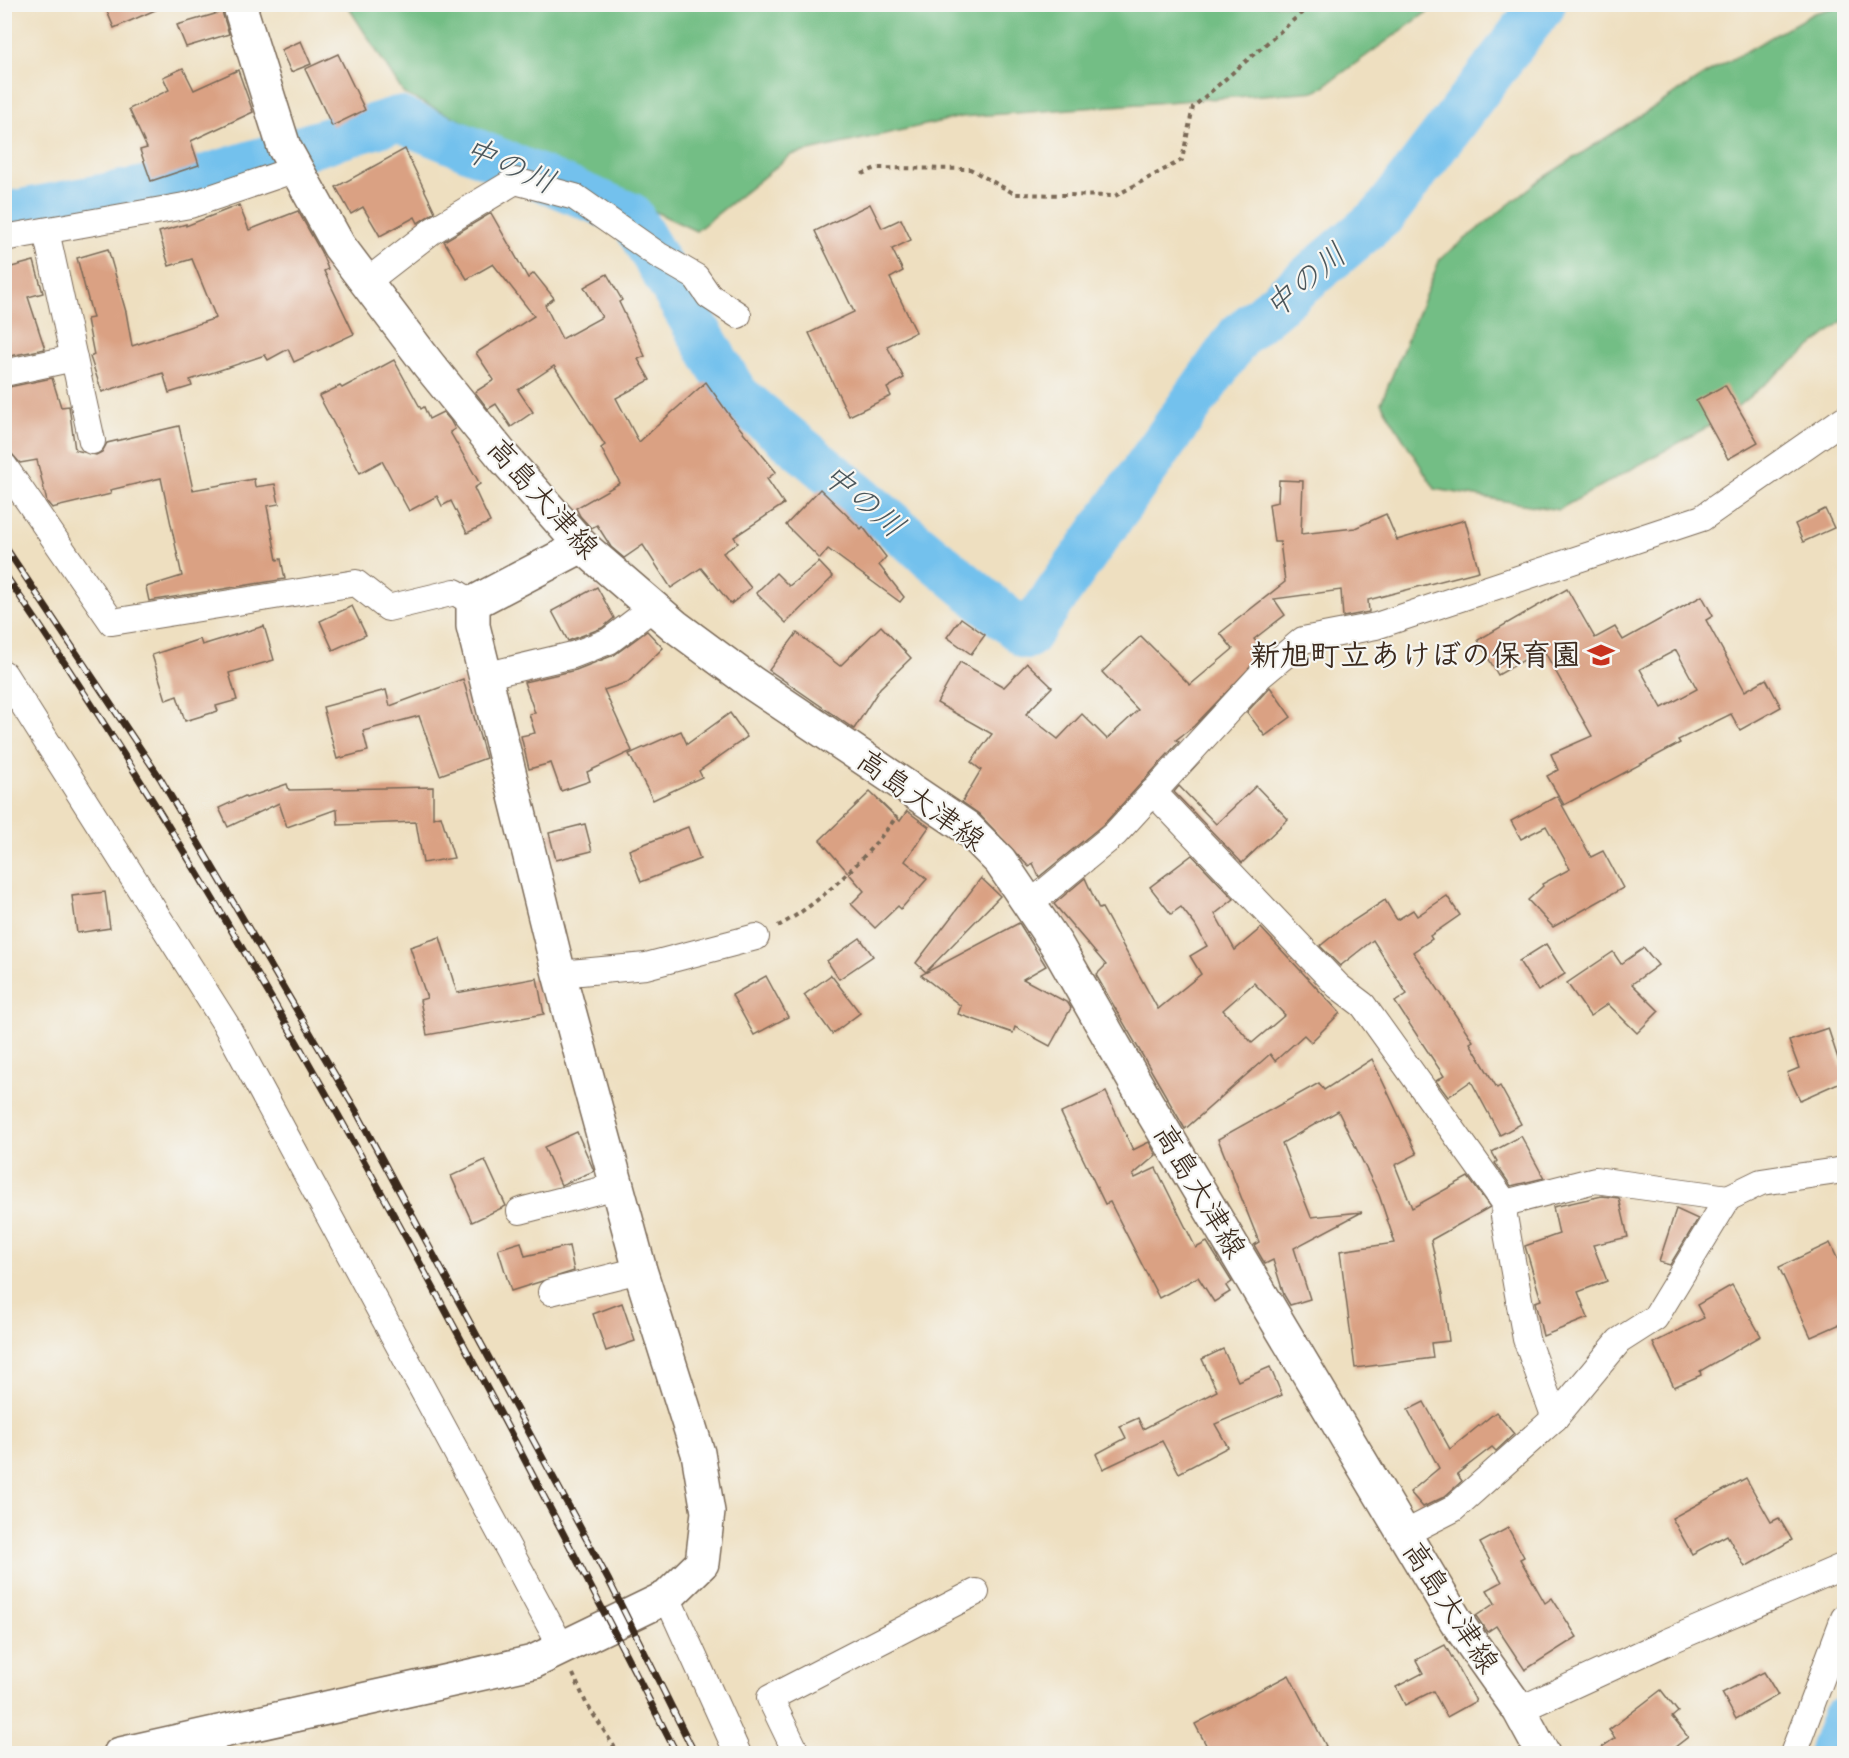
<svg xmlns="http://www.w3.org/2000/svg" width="1849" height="1758" viewBox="0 0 1849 1758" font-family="Caveat,'Klee One',sans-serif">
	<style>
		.forest { fill: #73be85; stroke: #577452; stroke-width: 1.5 }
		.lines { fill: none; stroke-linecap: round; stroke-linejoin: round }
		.river { stroke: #73c1ed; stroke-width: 46 }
		.building { fill: #daa183; fill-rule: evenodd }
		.street-casing { stroke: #7a6957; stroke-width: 28 }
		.secondary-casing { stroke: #7a6957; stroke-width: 36 }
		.path { stroke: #7a6957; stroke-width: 4; stroke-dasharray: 4.5 4.5; stroke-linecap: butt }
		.street { stroke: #fff; stroke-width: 26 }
		.secondary { stroke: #fff; stroke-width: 33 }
		.rail-casing { stroke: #3b2a1e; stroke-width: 7 }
		.rail { stroke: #f6f6f2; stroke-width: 4.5; stroke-dasharray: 14; stroke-linecap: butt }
		.labels { text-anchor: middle; stroke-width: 4.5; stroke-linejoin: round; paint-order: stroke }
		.street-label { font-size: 30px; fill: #3b2a1e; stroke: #f6f6f2 }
		.poi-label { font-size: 30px; font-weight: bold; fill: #3b2a1e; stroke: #f6f6f2; text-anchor: end }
		.water-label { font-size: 32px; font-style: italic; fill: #4c575c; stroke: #f6f6f2 }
	</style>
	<rect width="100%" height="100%" fill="#f6f6f2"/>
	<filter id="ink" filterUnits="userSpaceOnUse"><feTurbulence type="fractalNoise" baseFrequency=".0167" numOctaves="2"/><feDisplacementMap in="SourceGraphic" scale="12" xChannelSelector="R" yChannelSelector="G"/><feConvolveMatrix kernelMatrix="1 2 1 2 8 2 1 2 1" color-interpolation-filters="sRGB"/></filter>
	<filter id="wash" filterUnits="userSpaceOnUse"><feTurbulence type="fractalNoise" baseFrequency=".008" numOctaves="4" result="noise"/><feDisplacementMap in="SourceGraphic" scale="24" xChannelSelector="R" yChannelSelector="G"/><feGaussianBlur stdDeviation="1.35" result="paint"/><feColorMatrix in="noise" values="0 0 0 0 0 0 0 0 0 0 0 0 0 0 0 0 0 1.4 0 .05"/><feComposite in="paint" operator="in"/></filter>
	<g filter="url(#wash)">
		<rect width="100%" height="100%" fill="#eedfc0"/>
		<g class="forest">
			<polygon points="347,5 1437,5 1317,91 961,117 791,155 696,231 404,94"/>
			<polygon points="1844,5 1844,320 1722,419 1558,510 1435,489 1381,403 1440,259 1541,179 1706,74 1814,13"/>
		</g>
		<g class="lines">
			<g class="river">
				<polyline points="4,215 203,178 398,119 630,215 736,395 1027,636 1240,335 1384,214 1543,4"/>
				<polyline points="1831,1754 1844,1719"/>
			</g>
		</g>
		<g id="blocks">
			<g class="building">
				<polygon points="104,4 169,4 114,28"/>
				<polygon points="222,12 229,34 186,47 177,25"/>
				<polygon points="301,41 311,64 291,72 281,50"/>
				<polygon points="338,54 365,110 332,126 305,69"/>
				<polygon points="183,68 194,90 238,70 253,112 191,141 199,165 151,181 140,150 147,148 129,109 169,90 163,77"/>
				<polygon points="405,149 435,212 418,223 415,217 380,236 363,207 351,214 336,187"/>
				<polygon points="870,204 882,228 901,219 911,240 892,249 903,271 890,278 916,332 887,346 904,378 887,388 891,396 849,416 809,333 854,312 815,231"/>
				<polygon points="239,205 249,230 298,211 321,252 328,269 324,271 354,334 294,362 288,349 268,360 265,355 190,380 192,386 169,393 163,373 102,392 90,357 94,355 87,319 93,318 77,258 108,249 126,312 132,346 216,318 192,259 169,266 159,232 186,224 186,226"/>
				<polygon points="491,213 528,278 534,273 554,298 545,305 562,339 602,317 584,287 607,274 622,300 619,302 645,356 638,359 650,380 616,398 639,442 706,382 730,416 776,472 767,479 784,504 734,537 738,543 723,553 751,588 731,604 701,568 671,588 643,545 624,558 611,547 597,525 591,528 580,516 576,508 620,483 601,448 605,445 554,366 518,390 533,412 511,427 496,404 488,409 475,392 494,380 476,353 534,316 493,264 467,279 444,241"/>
				<polygon points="34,261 43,293 28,297 45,349 5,357 4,269"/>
				<polygon points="394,360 421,409 424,407 429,419 443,412 450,420 455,429 450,432 480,484 474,488 490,522 467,533 451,501 442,506 437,496 409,511 382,461 360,473 319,396 340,386 342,388"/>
				<polygon points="52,378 61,407 69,406 75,450 96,455 102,452 107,443 179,426 193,490 254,479 255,487 275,484 279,504 267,506 277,560 281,559 285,579 149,601 146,587 182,576 161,478 110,490 111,494 52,508 47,502 37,460 20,463 11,453 5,451 4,388"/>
				<polygon points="1725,385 1758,442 1728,459 1696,401"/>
				<polygon points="1279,480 1303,481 1301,534 1355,528 1386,514 1397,540 1465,520 1479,571 1368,600 1369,612 1343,617 1341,590 1274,599 1285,615 1254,639 1265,652 1194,726 1176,740 1179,742 1105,823 1039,877 1033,863 1029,867 979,814 962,802 981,770 971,762 992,734 937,703 960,662 1004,687 1027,663 1052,687 1026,714 1058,739 1082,714 1107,739 1138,710 1102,672 1141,636 1190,685 1233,649 1220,633 1285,582 1280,542 1274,542 1269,504 1278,502"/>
				<polygon points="820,489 861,529 863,527 886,557 879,565 904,597 900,602 828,549 820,559 786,525"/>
				<polygon points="1825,509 1834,528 1803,542 1795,524"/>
				<polygon points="819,562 833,577 786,623 756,593 776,573 789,586"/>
				<polygon points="597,587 614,618 602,628 568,641 552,611"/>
				<path d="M1567,589L1595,638L1615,627L1623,640L1702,596L1713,616L1706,620L1745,691L1766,679L1781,707L1740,730L1731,714L1678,740L1680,743L1564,805L1547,776L1558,770L1551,754L1592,736L1543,649L1498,675L1478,640ZM1676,650L1697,689L1662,708L1640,669Z"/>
				<polygon points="352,606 366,635 333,650 320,621"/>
				<polygon points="961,618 985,635 971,654 947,637"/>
				<polygon points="264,626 274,660 229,673 237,700 216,706 218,711 185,721 177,696 166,700 152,655 200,639 202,645"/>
				<polygon points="881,626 911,658 880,688 854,729 769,670 797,633 840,666"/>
				<polygon points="647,631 663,648 628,682 604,690 632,751 587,772 590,781 561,791 551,763 529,769 521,736 535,733 529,714 535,713 524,682 576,670 614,655"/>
				<polygon points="463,679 486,758 440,775 419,716 363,731 368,751 337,759 323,707 386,690 390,706"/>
				<polygon points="1270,687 1291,717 1265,736 1247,712"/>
				<polygon points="730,713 747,737 699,771 702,777 653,800 629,754 681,731 687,744"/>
				<polygon points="287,784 289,790 433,787 433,818 441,816 454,858 423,863 416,822 338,825 337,809 287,827 279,803 228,827 219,808 245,796 246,798"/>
				<polygon points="1179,786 1216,824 1256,786 1288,819 1242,863 1174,792"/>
				<polygon points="870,792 900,821 907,811 929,827 905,861 927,879 901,909 898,906 875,928 851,904 864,891 820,840"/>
				<polygon points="1557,796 1591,857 1603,851 1623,888 1553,927 1528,900 1543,886 1542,884 1570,869 1546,826 1521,839 1511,821"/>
				<polygon points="585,824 592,851 556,860 549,833"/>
				<polygon points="688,827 700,859 641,882 629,850"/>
				<path d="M1192,855L1234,899L1215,914L1235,950L1261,928L1340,1013L1311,1042L1304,1035L1275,1061L1270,1054L1185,1129L1096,975L1106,965L1054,904L1085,878L1099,909L1102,908L1158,1009L1201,974L1190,956L1207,946L1195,925L1181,907L1171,914L1150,887ZM1254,983L1285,1015L1252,1043L1223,1010Z"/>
				<polygon points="981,878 1000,896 926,972 916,963"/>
				<polygon points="105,892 110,928 77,933 72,896"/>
				<polygon points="1447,896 1460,915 1430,936 1432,939 1413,952 1473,1041 1470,1043 1497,1088 1500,1086 1521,1124 1500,1135 1471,1081 1448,1097 1436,1081 1444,1076 1395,1002 1407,994 1373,940 1340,966 1320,946 1345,926 1385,900 1397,920 1413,910 1417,916"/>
				<polygon points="1019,923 1046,966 1023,979 1068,1003 1071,1008 1050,1046 1015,1027 1013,1033 958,1014 961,1006 921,975"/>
				<polygon points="440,937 457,993 537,978 544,1014 427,1035 420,1000 427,998 410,947"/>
				<polygon points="860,938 873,956 839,979 827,961"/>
				<polygon points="1546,944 1565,974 1538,991 1519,961"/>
				<polygon points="1644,948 1658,965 1632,984 1659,1011 1637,1033 1608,1004 1590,1016 1567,983 1613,952 1621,964"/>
				<polygon points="831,975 860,1013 832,1034 804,995"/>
				<polygon points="766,976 788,1017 754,1035 732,995"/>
				<polygon points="1828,1028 1845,1080 1800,1100 1787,1073 1799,1068 1789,1041"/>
				<polygon points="1372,1059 1417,1154 1395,1165 1412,1208 1468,1177 1490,1207 1431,1240 1443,1294 1449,1341 1431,1343 1433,1358 1355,1368 1340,1251 1395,1243 1379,1195 1338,1111 1282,1143 1311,1217 1362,1212 1294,1248 1310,1299 1290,1305 1284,1295 1273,1260 1265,1264 1254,1245 1259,1242 1218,1139 1319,1083 1324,1090"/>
				<polygon points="1106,1092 1133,1150 1149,1142 1156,1155 1133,1175 1135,1178 1156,1168 1196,1248 1207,1242 1232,1282 1226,1286 1230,1292 1214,1302 1198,1277 1159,1298 1110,1202 1105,1204 1061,1113"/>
				<polygon points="577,1132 594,1171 561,1185 544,1147"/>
				<polygon points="1521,1136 1544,1178 1511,1186 1495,1163 1497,1161 1492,1152"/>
				<polygon points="485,1160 506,1206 472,1222 451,1176"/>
				<polygon points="1602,1196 1619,1198 1628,1237 1593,1245 1607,1281 1578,1292 1588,1318 1543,1336 1535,1302 1541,1300 1525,1246 1559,1234 1553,1207"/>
				<polygon points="1676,1209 1698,1219 1670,1265 1659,1262"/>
				<polygon points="521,1242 525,1256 569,1246 574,1271 511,1291 498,1249"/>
				<polygon points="1830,1243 1845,1275 1845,1322 1811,1337 1779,1267"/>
				<polygon points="1732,1285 1761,1336 1700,1371 1701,1375 1674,1387 1653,1343 1704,1318 1697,1305"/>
				<polygon points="622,1303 635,1341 606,1351 593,1314"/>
				<polygon points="1223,1349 1238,1381 1270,1367 1282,1395 1215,1424 1228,1447 1179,1473 1162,1441 1103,1469 1096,1454 1126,1438 1120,1426 1138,1418 1143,1429 1217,1391 1202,1359"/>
				<polygon points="1424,1402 1450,1449 1496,1412 1514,1434 1496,1451 1492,1447 1457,1474 1462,1481 1444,1497 1423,1507 1410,1492 1439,1468 1408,1410"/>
				<polygon points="1746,1478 1771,1522 1779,1518 1792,1540 1745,1567 1727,1535 1692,1554 1672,1518"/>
				<polygon points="1508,1528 1524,1557 1520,1559 1545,1603 1552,1598 1577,1637 1525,1670 1496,1626 1487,1632 1476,1616 1495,1603 1487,1590 1502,1582 1480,1543"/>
				<polygon points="1445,1645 1476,1701 1447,1717 1433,1691 1405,1705 1396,1687 1423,1673 1416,1660"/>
				<polygon points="1764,1672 1778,1695 1736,1719 1722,1693"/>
				<polygon points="1289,1675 1326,1746 1312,1754 1211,1754 1195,1724"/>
				<polygon points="1661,1690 1678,1712 1672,1717 1688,1737 1666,1754 1592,1754 1615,1738 1609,1730"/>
			</g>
		</g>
	</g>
	<g filter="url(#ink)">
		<use href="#blocks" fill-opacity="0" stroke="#7a6957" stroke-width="1.5"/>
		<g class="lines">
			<defs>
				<g id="street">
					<polyline points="46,231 92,441"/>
					<polyline points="4,238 190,205 296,169"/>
					<polyline points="365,283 432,231 515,181 575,197 658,255 696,277 709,296 738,315"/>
					<polyline points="4,373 74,358"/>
					<polyline points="4,466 112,622 356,583 388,608 455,592 473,603"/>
					<polyline points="4,674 225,1023 562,1648"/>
					<polyline points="484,676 573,655 609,641 654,607"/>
					<polyline points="1153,792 1338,986 1363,1005 1505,1203 1504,1216 1526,1339 1555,1418"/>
					<polyline points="1030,904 1115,834 1260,676 1303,640 1376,626 1702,518 1844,419"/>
					<polyline points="559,974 646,966 756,937"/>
					<polyline points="1505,1203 1595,1180 1728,1198"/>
					<polyline points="520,1211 617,1186"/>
					<polyline points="551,1292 640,1270"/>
					<polyline points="1404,1534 1453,1509 1555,1418 1619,1341 1655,1318 1728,1198 1761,1182 1844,1170"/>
					<polyline points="667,1597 738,1754"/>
					<polyline points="1519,1710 1669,1641 1844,1566"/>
					<polyline points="797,1754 770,1698 976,1592"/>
					<polyline points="1793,1754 1844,1618"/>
				</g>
				<g id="secondary">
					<polyline points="239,4 284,147 339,246 428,364 505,459 582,546 675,626 752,683 966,827 1000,861 1056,944 1147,1103 1456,1621 1519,1710 1543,1754"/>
					<polyline points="120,1754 533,1662 667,1597 702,1563 708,1512 698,1453 640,1270 559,974 473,626 473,603 582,546"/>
				</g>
			</defs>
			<use href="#street" class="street-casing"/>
			<use href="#secondary" class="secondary-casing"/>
			<g class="path">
				<polyline points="862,174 876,168 970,169 1015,194 1115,196 1182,160 1193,107 1312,4"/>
				<path d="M778,926C822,903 868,856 897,816"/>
				<polyline points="573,1674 586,1703 619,1754"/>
			</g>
			<use href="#street" class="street"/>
			<use href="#secondary" class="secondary"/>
			<defs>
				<g id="rail">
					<polyline points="4,545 160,778 355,1109 609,1581 695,1754"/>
					<path d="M4,573C261,947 470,1351 677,1754"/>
				</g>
			</defs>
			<use href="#rail" class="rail-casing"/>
			<use href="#rail" class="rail"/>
		</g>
	</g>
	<defs>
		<symbol id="school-bare" viewBox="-9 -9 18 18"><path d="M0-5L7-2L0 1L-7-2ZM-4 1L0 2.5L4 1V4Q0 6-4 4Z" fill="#c8321e" stroke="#f6f6f2" stroke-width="2.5" paint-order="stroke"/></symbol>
	</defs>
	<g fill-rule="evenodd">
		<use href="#school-bare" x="1582" y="636" width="38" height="38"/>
	</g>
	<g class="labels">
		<g class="street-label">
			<text transform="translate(543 498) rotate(48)" y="10">高島大津線</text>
			<text transform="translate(921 800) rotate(36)" y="10">高島大津線</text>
			<text transform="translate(1200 1191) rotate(59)" y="10">高島大津線</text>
			<text transform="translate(1451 1607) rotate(57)" y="10">高島大津線</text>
		</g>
		<g class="poi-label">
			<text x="1581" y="665">新旭町立あけぼの保育園</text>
		</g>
		<g class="water-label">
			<text transform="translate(510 165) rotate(23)" y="11">中の川</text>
			<text transform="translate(1305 280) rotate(-40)" y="11">中の川</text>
			<text transform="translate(864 500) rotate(40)" y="11">中の川</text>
		</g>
	</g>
	<rect width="1849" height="1758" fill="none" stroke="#f6f6f2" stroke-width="24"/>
</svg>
